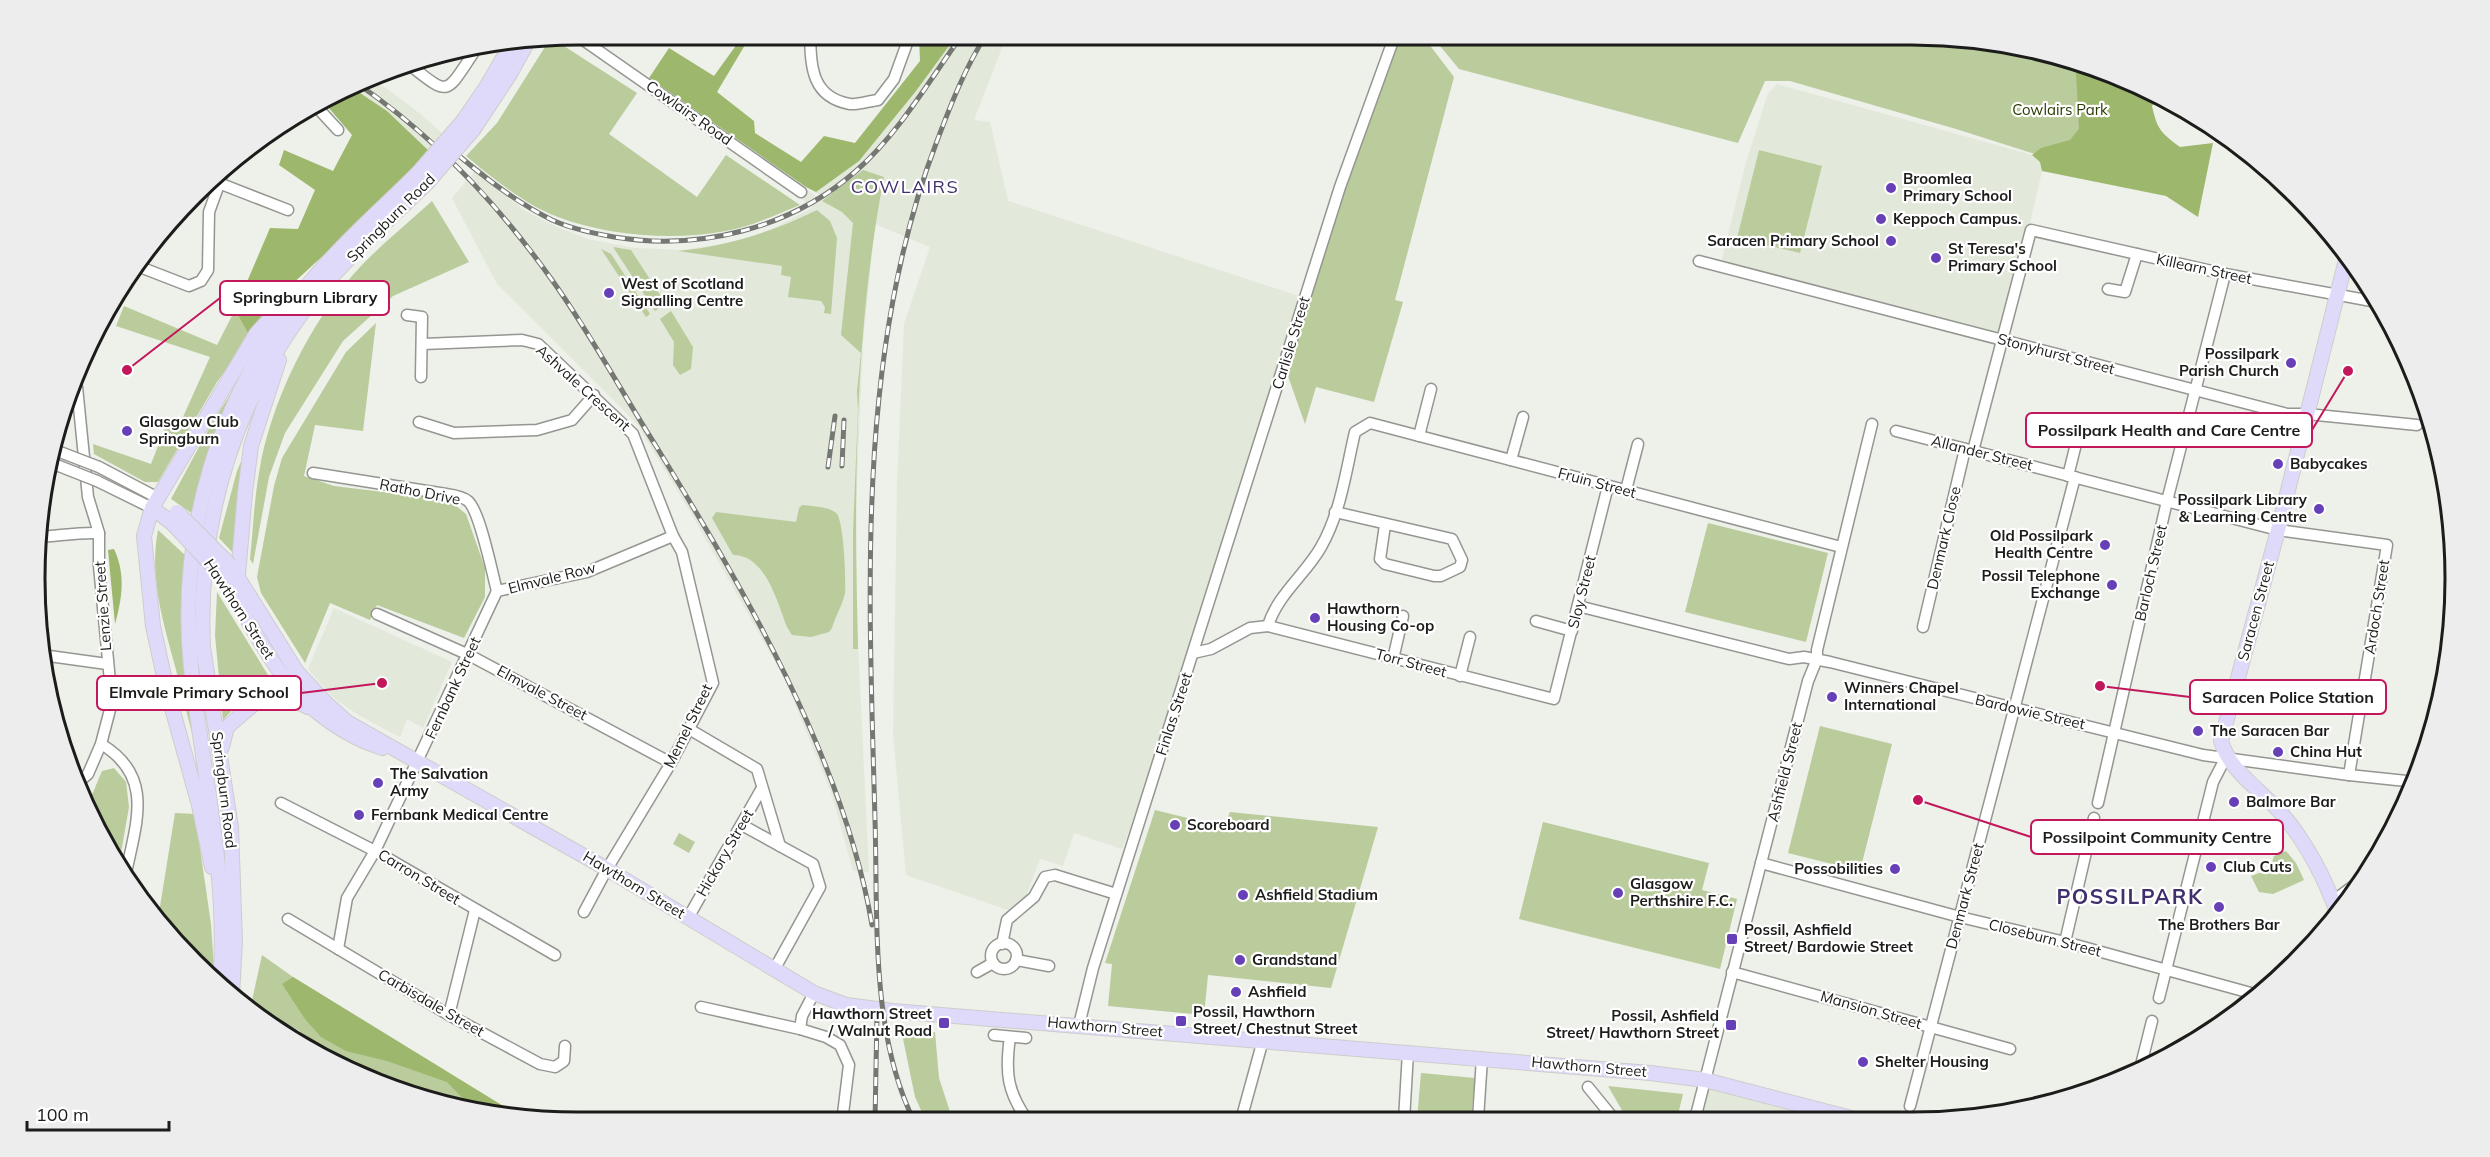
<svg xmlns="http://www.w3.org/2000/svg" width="2490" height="1157" viewBox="0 0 2490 1157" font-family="Mulish,sans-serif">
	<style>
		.built { fill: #e2e8da }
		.green { fill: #bacb9c }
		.forest { fill: #9db76d }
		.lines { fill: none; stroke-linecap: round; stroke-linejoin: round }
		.minor-casing { stroke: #949691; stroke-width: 13 }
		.major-casing { stroke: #cdcdcd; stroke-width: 16 }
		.minor { stroke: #fff; stroke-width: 10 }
		.major { stroke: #e0dafa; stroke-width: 14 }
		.rail-casing { stroke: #757772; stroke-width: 5 }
		.rail { stroke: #fff; stroke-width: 3; stroke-dasharray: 9; stroke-linecap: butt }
		.minor-bridge-casing { stroke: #949691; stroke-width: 13; stroke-linecap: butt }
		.major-bridge-casing { stroke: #cdcdcd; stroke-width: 16; stroke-linecap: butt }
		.minor-bridge { stroke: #fff; stroke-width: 10 }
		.major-bridge { stroke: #e0dafa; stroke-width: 14 }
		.poi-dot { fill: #6740b8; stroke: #fff; stroke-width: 2 }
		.labels { text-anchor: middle; stroke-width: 4.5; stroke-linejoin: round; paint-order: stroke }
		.park-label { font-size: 15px; fill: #2b3b01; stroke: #fff }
		.street-label { font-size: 15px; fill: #1c1d1a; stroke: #fff }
		.poi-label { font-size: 15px; font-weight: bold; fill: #1c1d1a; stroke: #fff; text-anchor: start }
		.quarter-label { font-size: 18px; letter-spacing: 1.5px; fill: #41306c; stroke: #fff }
		.district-label { font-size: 21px; font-weight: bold; letter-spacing: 1.5px; fill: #41306c; stroke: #fff }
		.rim { fill: none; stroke: #1c1d1a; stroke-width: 3 }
		.leader { fill: none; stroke: #c2185b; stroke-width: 2 }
		.callout-dot { fill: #c2185b; stroke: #fff; stroke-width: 2 }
		.callout { fill: #fff; stroke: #c2185b; stroke-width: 2 }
		.callout-label { font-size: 16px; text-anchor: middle; font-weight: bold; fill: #1c1d1a }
	</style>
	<rect width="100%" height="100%" fill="#eef0ea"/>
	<g class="built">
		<polygon points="957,35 1007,35 974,120 990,122 1008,201 1305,298 1170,726 1122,849 1074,833 1063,866 1040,859 1026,896 1008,910 906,875 893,734 897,486 904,324 930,247 875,224 863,343 855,530 859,666 869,872 853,871 832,795 785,679 692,515 637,424 497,284 452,198 479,166 522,209 552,225 588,239 634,248 681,250 729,243 770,230 812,208 796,193 801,186 822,200 826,198 806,187 816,192 916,91"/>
		<polygon points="372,78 418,112 445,136 430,152 387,111 351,87"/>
		<polygon points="1777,84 2032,155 2040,162 2042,171 2003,340 1720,267 1745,166 1768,93"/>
		<polygon points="334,608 452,662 423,728 407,719 400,737 360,716 334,698 308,669"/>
		<polygon points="1705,1080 1851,1118 1695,1119"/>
	</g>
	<g class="green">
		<polygon points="1395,35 1422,35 1454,77 1395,300 1403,302 1374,402 1316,387 1305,424 1284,365"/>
		<polygon points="1431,35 1912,35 2017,45 2119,76 2111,178 1956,129 1790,81 1765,81 1738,143 1459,69"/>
		<path d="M550,39H553L637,93L609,134L697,197L726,155L800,205C777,214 751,227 726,231C673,241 608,236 558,217C525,205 493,178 466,156L497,123Z"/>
		<polygon points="1759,150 1822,166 1800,253 1737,238"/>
		<path d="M863,170L884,177C854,332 854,492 858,649H853V532L858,410L857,391L861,353L841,335L853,223L842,212L822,201Z"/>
		<path d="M432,201L469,262L393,296L343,341L285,433L269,477L253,564L250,559C253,530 254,501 259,473C270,402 312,318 361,266C383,243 408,223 432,201Z"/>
		<path d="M817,210L830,221L837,238L831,314L824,313L825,307L821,301L788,297L791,277L781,275L782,266L678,251C728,246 772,232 817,210Z"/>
		<polygon points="613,247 631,250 666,304 655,311"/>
		<polygon points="601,249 611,254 650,314 646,317"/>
		<polygon points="124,306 217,345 235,310 250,337 217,382 158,482 145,482 94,454 93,444 151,464 169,418 183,417 210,357 116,326"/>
		<polygon points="671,311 693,347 691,369 680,375 673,365 674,342 660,319"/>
		<polygon points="376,323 363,431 315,425 304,476 334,486 449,500 466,514 485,568 485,597 464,638 377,605 370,620 330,603 305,663 261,593 257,577 274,486 282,458 346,352"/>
		<polygon points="245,371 193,514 171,499 212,423"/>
		<polygon points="249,443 237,557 219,538 237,471"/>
		<path d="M802,505C811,506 832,507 837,514C844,524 846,580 845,593C843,604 835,617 832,628L829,632L811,637L792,635L787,627C777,602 766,555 733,555L712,518L716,512L796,522L799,508Z"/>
		<polygon points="1708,523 1828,553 1806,642 1685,612"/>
		<path d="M158,530L186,556L183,602V650L199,760C191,729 183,698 175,666C163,621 149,577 158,530Z"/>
		<polygon points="217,592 271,680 243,698 223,720 215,635"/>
		<polygon points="1820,726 1892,744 1860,871 1788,853"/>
		<polygon points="114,768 126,782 129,807 119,864 107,850 89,802 102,771"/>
		<polygon points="1155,810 1224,827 1230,812 1378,827 1331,988 1208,975 1204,1015 1108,1006 1112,964 1105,963"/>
		<polygon points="175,813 195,814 211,924 215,982 159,913"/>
		<polygon points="1543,822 1709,863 1702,890 1737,899 1720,969 1519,919"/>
		<polygon points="679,833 695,842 689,853 673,844"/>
		<polygon points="2286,851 2296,863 2304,880 2273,894 2259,892 2251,876 2270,869 2274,856"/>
		<polygon points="262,955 293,977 521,1117 472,1112 371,1081 299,1037 300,1031 251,1005"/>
		<polygon points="901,1029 935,1032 939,1078 953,1121 926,1121 915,1097"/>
		<polygon points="1421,1073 1475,1078 1471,1120 1417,1120"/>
		<polygon points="1608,1086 1683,1094 1677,1119 1627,1119"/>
	</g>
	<g class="forest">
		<polygon points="737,35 751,35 717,92 754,121 755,133 801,162 824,136 855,143 920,61 919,35 957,35 916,91 859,161 816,192 806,187 649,78 669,48 714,76 737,44"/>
		<path d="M2088,66L2119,76L2160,97L2152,106C2157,129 2161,133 2180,147L2213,143L2198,217L2166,196L2042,171L2040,162L2032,155L2041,148L2070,140L2079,129L2076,73Z"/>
		<polygon points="351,87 387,111 430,152 414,172 289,287 250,337 235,310 270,228 298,229 315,190 279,165 284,150 333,171 352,135 322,100"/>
		<path d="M114,549C126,575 122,598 115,624L108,550Z"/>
		<polygon points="293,977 521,1117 476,1112 447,1082 387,1061 346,1051 321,1037 305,1019 282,984"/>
	</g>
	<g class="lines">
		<defs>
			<g id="minor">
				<polyline points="576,35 801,192"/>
				<path d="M810,35C811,66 811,97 850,104C858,105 869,101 878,100L894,79L910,35"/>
				<path d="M407,63C450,96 444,97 474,52"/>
				<polyline points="314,104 338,130"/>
				<polyline points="211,180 288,210"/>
				<polyline points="1699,261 2287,414 2307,414 2417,425"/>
				<polyline points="140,267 189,286 201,281 208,270 209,212 226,165"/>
				<polyline points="2108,289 2125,292 2137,254"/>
				<polyline points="407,315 422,317 421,377"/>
				<polyline points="423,344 522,340 538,344 633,434 673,536 682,552 713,683 671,763 607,869 584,912"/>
				<polyline points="77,387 88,497 99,533 99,566 112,702 101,744 88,774 81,780"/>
				<polyline points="419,422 454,433 537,430 572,420 594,395"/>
				<polyline points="1896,431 2278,530 2387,545 2349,775"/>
				<polyline points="1419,436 1431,389"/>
				<polyline points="1973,451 2031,230 2225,274 2377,302"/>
				<polyline points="1511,460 1523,417"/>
				<polyline points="49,463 59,466"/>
				<polyline points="99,467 158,498"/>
				<path d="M313,473L446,494C453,495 462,496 468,501C480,511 492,573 497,591"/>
				<polyline points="2068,476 2082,420"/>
				<polyline points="97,481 152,508"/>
				<polyline points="1626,490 1638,444"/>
				<polyline points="1335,512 1452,539 1462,560 1460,567 1441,576 1434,576 1385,564 1380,559 1385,525"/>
				<path d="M39,537C59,536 78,532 99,533"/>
				<polyline points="497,591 587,572 673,536"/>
				<polyline points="1578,606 1789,659 1804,657 1830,662 2203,755 2349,775 2416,782"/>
				<polyline points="377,614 469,655 671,763"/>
				<polyline points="1536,621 1572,631"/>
				<path d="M1268,626C1277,595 1306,574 1321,547C1341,512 1346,470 1355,432L1370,423L1841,547"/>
				<polyline points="1923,627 1965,449"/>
				<polyline points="1193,653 1211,649 1250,628 1268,626 1554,699 1608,486"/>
				<polyline points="42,655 107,664"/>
				<polyline points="1393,659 1403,616"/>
				<polyline points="1460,676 1470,637"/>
				<polyline points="689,729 757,769 780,846"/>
				<path d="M101,744C155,776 136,823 126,873"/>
				<polyline points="281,803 375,851 555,955"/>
				<polyline points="2098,803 2167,501 2225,274"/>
				<polyline points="742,825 813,864 820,887 774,970"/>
				<polyline points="1761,863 1960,917 2065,942 2258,995"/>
				<polyline points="2333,901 2360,881"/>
				<polyline points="688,918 762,788"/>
				<polyline points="288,919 449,1015 540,1064 555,1067 564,1061 565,1046"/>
				<polyline points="2065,942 2094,818"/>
				<circle cx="1004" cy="956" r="13"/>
				<polyline points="1002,944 1007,920 1034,897 1045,877 1055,875 1116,894"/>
				<polyline points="338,949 347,898 375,851 497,591"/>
				<polyline points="1016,960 1049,966"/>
				<polyline points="977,972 993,963"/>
				<polyline points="1732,972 2010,1049"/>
				<polyline points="2159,998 2213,782 2226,757"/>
				<polyline points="701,1007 800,1029 826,1037 840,1045 849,1065 842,1122"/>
				<polyline points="449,1015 475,910"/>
				<polyline points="1079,1025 1093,968 1340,187 1395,35"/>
				<polyline points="800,1029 802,1016 814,993"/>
				<polyline points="994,1035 1026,1038"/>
				<path d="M1010,1037C1005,1072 1007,1092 1028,1121"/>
				<polyline points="2140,1069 2152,1021"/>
				<polyline points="1588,1087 1614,1119"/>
				<polyline points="1910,1106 2075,477"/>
				<polyline points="1478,1119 1482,1058"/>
				<polyline points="1695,1119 1808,681 1817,659 1817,650 1872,424"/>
				<polyline points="1241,1120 1263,1040"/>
				<polyline points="1404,1120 1408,1052"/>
			</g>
			<g id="major">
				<polyline points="463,121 487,86 510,46"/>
				<polyline points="473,130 510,74 527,43"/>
				<polyline points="152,508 172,523"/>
				<polyline points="230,565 297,672 327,704 347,722 607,869 814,993 846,1005 893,1011 1650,1073 1705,1080 1851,1118"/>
				<path d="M220,574C243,608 260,647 286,680C310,711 345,736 382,748"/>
				<polyline points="234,576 238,575 245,493 251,446 279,360"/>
				<polyline points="261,698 294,700 308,707"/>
				<polyline points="222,747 227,727 261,698 292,675"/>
				<polyline points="212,867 199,805 167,690 153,626 144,536 152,508 256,334 291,296"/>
				<path d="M2338,915C2326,880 2306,842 2282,814C2261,790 2230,772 2221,741L2278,530L2347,256"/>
				<path d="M220,988C229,876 203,777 191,667C177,532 220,395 304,290C338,247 380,211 418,173"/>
				<path d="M232,995L235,941L231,827L203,647C197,517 237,391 320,290C352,252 391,218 427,183"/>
			</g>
		</defs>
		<use href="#minor" class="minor-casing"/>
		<use href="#major" class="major-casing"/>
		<use href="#minor" class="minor"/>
		<use href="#major" class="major"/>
		<defs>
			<g id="rail">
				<path d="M358,84C435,137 498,204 552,280C590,333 621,391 656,446C743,588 844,759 872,925"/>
				<path d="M445,144C479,173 512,200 552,220C572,229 593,233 614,237C699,251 790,229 856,171C899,133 929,81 962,35"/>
				<polyline points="842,466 844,420"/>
				<polyline points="828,467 835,416"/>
				<path d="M914,1121C870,1032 878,917 875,820C869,594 855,355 937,141C951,104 965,68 986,35"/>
				<polyline points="875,1122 877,1014"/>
			</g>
		</defs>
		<use href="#rail" class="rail-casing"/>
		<use href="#rail" class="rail"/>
		<defs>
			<g id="minor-bridge">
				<polyline points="60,452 99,467"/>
				<polyline points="59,466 97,481"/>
			</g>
			<g id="major-bridge">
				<polyline points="418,173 463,121"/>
				<polyline points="427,183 473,130"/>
				<polyline points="177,512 230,565"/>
				<polyline points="172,523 220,574"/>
			</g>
		</defs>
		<use href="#minor-bridge" class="minor-bridge-casing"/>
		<use href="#major-bridge" class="major-bridge-casing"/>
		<use href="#minor-bridge" class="minor-bridge"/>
		<use href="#major-bridge" class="major-bridge"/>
	</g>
	<g class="poi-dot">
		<circle cx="1891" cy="188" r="6"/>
		<circle cx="1881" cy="219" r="6"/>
		<circle cx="1891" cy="241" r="6"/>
		<circle cx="1936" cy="258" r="6"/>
		<circle cx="609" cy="293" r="6"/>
		<circle cx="2291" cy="363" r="6"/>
		<circle cx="127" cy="431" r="6"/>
		<circle cx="2278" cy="464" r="6"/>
		<circle cx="2319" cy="509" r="6"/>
		<circle cx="2105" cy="545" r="6"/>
		<circle cx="2112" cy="585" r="6"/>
		<circle cx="1315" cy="618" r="6"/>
		<circle cx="1832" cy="697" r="6"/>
		<circle cx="2198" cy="731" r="6"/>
		<circle cx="2278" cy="752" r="6"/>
		<circle cx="378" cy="783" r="6"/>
		<circle cx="2234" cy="802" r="6"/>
		<circle cx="359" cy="815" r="6"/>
		<circle cx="1175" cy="825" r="6"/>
		<circle cx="2211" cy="867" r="6"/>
		<circle cx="1895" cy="869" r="6"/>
		<circle cx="1618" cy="893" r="6"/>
		<circle cx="1243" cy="895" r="6"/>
		<circle cx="2219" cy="907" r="6"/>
		<rect x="1726" y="933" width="12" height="12" rx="3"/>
		<circle cx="1240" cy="960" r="6"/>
		<circle cx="1236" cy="992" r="6"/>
		<rect x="1175" y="1015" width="12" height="12" rx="3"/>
		<rect x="938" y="1017" width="12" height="12" rx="3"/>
		<rect x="1725" y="1019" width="12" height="12" rx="3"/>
		<circle cx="1863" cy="1062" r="6"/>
	</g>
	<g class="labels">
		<g class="park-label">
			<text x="2060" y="115">Cowlairs Park</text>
		</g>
		<g class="street-label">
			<text transform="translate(689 113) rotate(35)" y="5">Cowlairs Road</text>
			<text transform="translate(391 218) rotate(-45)" y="5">Springburn Road</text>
			<text transform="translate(2204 269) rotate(12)" y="5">Killearn Street</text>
			<text transform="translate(1291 343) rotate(-73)" y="5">Carlisle Street</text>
			<text transform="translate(2056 354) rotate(15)" y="5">Stonyhurst Street</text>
			<text transform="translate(583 388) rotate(42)" y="5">Ashvale Crescent</text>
			<text transform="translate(1982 453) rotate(14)" y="5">Allander Street</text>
			<text transform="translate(1597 483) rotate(15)" y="5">Fruin Street</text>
			<text transform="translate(420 492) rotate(11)" y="5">Ratho Drive</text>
			<text transform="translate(1944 538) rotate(-77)" y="5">Denmark Close</text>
			<text transform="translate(2151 573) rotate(-77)" y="5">Barloch Street</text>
			<text transform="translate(552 578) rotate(-14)" y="5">Elmvale Row</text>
			<text transform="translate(1582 592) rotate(-76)" y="5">Sloy Street</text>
			<text transform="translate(103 606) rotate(-94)" y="5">Lenzie Street</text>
			<text transform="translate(2377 607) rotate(-81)" y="5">Ardoch Street</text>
			<text transform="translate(239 609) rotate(57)" y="5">Hawthorn Street</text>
			<text transform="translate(2256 611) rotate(-75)" y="5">Saracen Street</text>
			<text transform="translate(1411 663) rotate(15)" y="5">Torr Street</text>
			<text transform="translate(453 688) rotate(-65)" y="5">Fernbank Street</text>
			<text transform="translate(542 693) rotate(28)" y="5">Elmvale Street</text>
			<text transform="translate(2030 712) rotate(13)" y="5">Bardowie Street</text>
			<text transform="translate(1174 714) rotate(-72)" y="5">Finlas Street</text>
			<text transform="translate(688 726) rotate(-64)" y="5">Memel Street</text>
			<text transform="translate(1785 772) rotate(-76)" y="5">Ashfield Street</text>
			<text transform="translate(224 790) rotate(83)" y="5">Springburn Road</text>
			<text transform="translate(725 853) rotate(-60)" y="5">Hickory Street</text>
			<text transform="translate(419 877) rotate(31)" y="5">Carron Street</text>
			<text transform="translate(634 885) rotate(31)" y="5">Hawthorn Street</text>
			<text transform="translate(1965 896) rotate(-75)" y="5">Denmark Street</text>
			<text transform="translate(2045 938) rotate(14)" y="5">Closeburn Street</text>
			<text transform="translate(431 1003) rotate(30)" y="5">Carbisdale Street</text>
			<text transform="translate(1871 1010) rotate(16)" y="5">Mansion Street</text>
			<text transform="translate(1105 1027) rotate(5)" y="5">Hawthorn Street</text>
			<text transform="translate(1589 1067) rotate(5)" y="5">Hawthorn Street</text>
		</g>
		<g class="poi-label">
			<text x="1903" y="184">Broomlea<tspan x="1903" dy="17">Primary School</tspan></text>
			<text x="1893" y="224">Keppoch Campus.</text>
			<text x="1879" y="246" text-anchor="end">Saracen Primary School</text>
			<text x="1948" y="254">St Teresa's<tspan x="1948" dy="17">Primary School</tspan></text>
			<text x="621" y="289">West of Scotland<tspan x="621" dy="17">Signalling Centre</tspan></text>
			<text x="2279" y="359" text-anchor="end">Possilpark<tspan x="2279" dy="17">Parish Church</tspan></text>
			<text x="139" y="427">Glasgow Club<tspan x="139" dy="17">Springburn</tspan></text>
			<text x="2290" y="469">Babycakes</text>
			<text x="2307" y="505" text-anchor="end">Possilpark Library<tspan x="2307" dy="17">&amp; Learning Centre</tspan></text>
			<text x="2093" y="541" text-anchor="end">Old Possilpark<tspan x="2093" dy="17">Health Centre</tspan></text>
			<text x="2100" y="581" text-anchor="end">Possil Telephone<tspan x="2100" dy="17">Exchange</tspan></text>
			<text x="1327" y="614">Hawthorn<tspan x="1327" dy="17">Housing Co-op</tspan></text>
			<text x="1844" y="693">Winners Chapel<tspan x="1844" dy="17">International</tspan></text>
			<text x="2210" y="736">The Saracen Bar</text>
			<text x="2290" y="757">China Hut</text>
			<text x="390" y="779">The Salvation<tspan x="390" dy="17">Army</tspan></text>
			<text x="2246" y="807">Balmore Bar</text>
			<text x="371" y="820">Fernbank Medical Centre</text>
			<text x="1187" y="830">Scoreboard</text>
			<text x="2223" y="872">Club Cuts</text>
			<text x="1883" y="874" text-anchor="end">Possobilities</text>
			<text x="1630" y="889">Glasgow<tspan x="1630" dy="17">Perthshire F.C.</tspan></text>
			<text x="1255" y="900">Ashfield Stadium</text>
			<text x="2219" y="930" text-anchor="middle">The Brothers Bar</text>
			<text x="1744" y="935">Possil, Ashfield<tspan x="1744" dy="17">Street/ Bardowie Street</tspan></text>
			<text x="1252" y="965">Grandstand</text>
			<text x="1248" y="997">Ashfield</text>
			<text x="1193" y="1017">Possil, Hawthorn<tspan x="1193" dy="17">Street/ Chestnut Street</tspan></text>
			<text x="932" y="1019" text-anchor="end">Hawthorn Street<tspan x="932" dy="17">/ Walnut Road</tspan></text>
			<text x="1719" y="1021" text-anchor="end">Possil, Ashfield<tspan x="1719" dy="17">Street/ Hawthorn Street</tspan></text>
			<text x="1875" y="1067">Shelter Housing</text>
		</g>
		<g class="quarter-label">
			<text x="905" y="193">COWLAIRS</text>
		</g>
		<g class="district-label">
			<text x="2130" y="904">POSSILPARK</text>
		</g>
	</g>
	<path d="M0 0H2490V1157H0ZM578 45H1912A533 533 0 0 1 2445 578V579A533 533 0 0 1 1912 1112H578A533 533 0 0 1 45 579V578A533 533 0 0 1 578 45Z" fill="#ededed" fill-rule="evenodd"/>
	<path class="rim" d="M578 45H1912A533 533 0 0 1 2445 578V579A533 533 0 0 1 1912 1112H578A533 533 0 0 1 45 579V578A533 533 0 0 1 578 45Z"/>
	<path class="leader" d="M127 370L220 298M2348 371L2312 430M382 683L301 693M2100 686L2190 697M1918 800L2031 837"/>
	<g class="callout-dot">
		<circle cx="127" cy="370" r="6"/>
		<circle cx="2348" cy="371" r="6"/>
		<circle cx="382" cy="683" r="6"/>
		<circle cx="2100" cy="686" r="6"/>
		<circle cx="1918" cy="800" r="6"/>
	</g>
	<g class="callout">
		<rect x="220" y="281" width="169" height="34" rx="6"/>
		<rect x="2026" y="413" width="286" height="34" rx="6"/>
		<rect x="97" y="676" width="204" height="34" rx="6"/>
		<rect x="2190" y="680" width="196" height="34" rx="6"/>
		<rect x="2031" y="820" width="252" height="34" rx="6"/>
	</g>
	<g class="callout-label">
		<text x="305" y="303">Springburn Library</text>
		<text x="2169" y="436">Possilpark Health and Care Centre</text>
		<text x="199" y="698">Elmvale Primary School</text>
		<text x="2288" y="703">Saracen Police Station</text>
		<text x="2157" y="843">Possilpoint Community Centre</text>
	</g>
	<path d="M27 1121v9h142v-9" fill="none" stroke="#1c1d1a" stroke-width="3"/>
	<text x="36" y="1121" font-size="18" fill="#1c1d1a" stroke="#ffffff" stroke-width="4.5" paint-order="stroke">100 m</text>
</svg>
